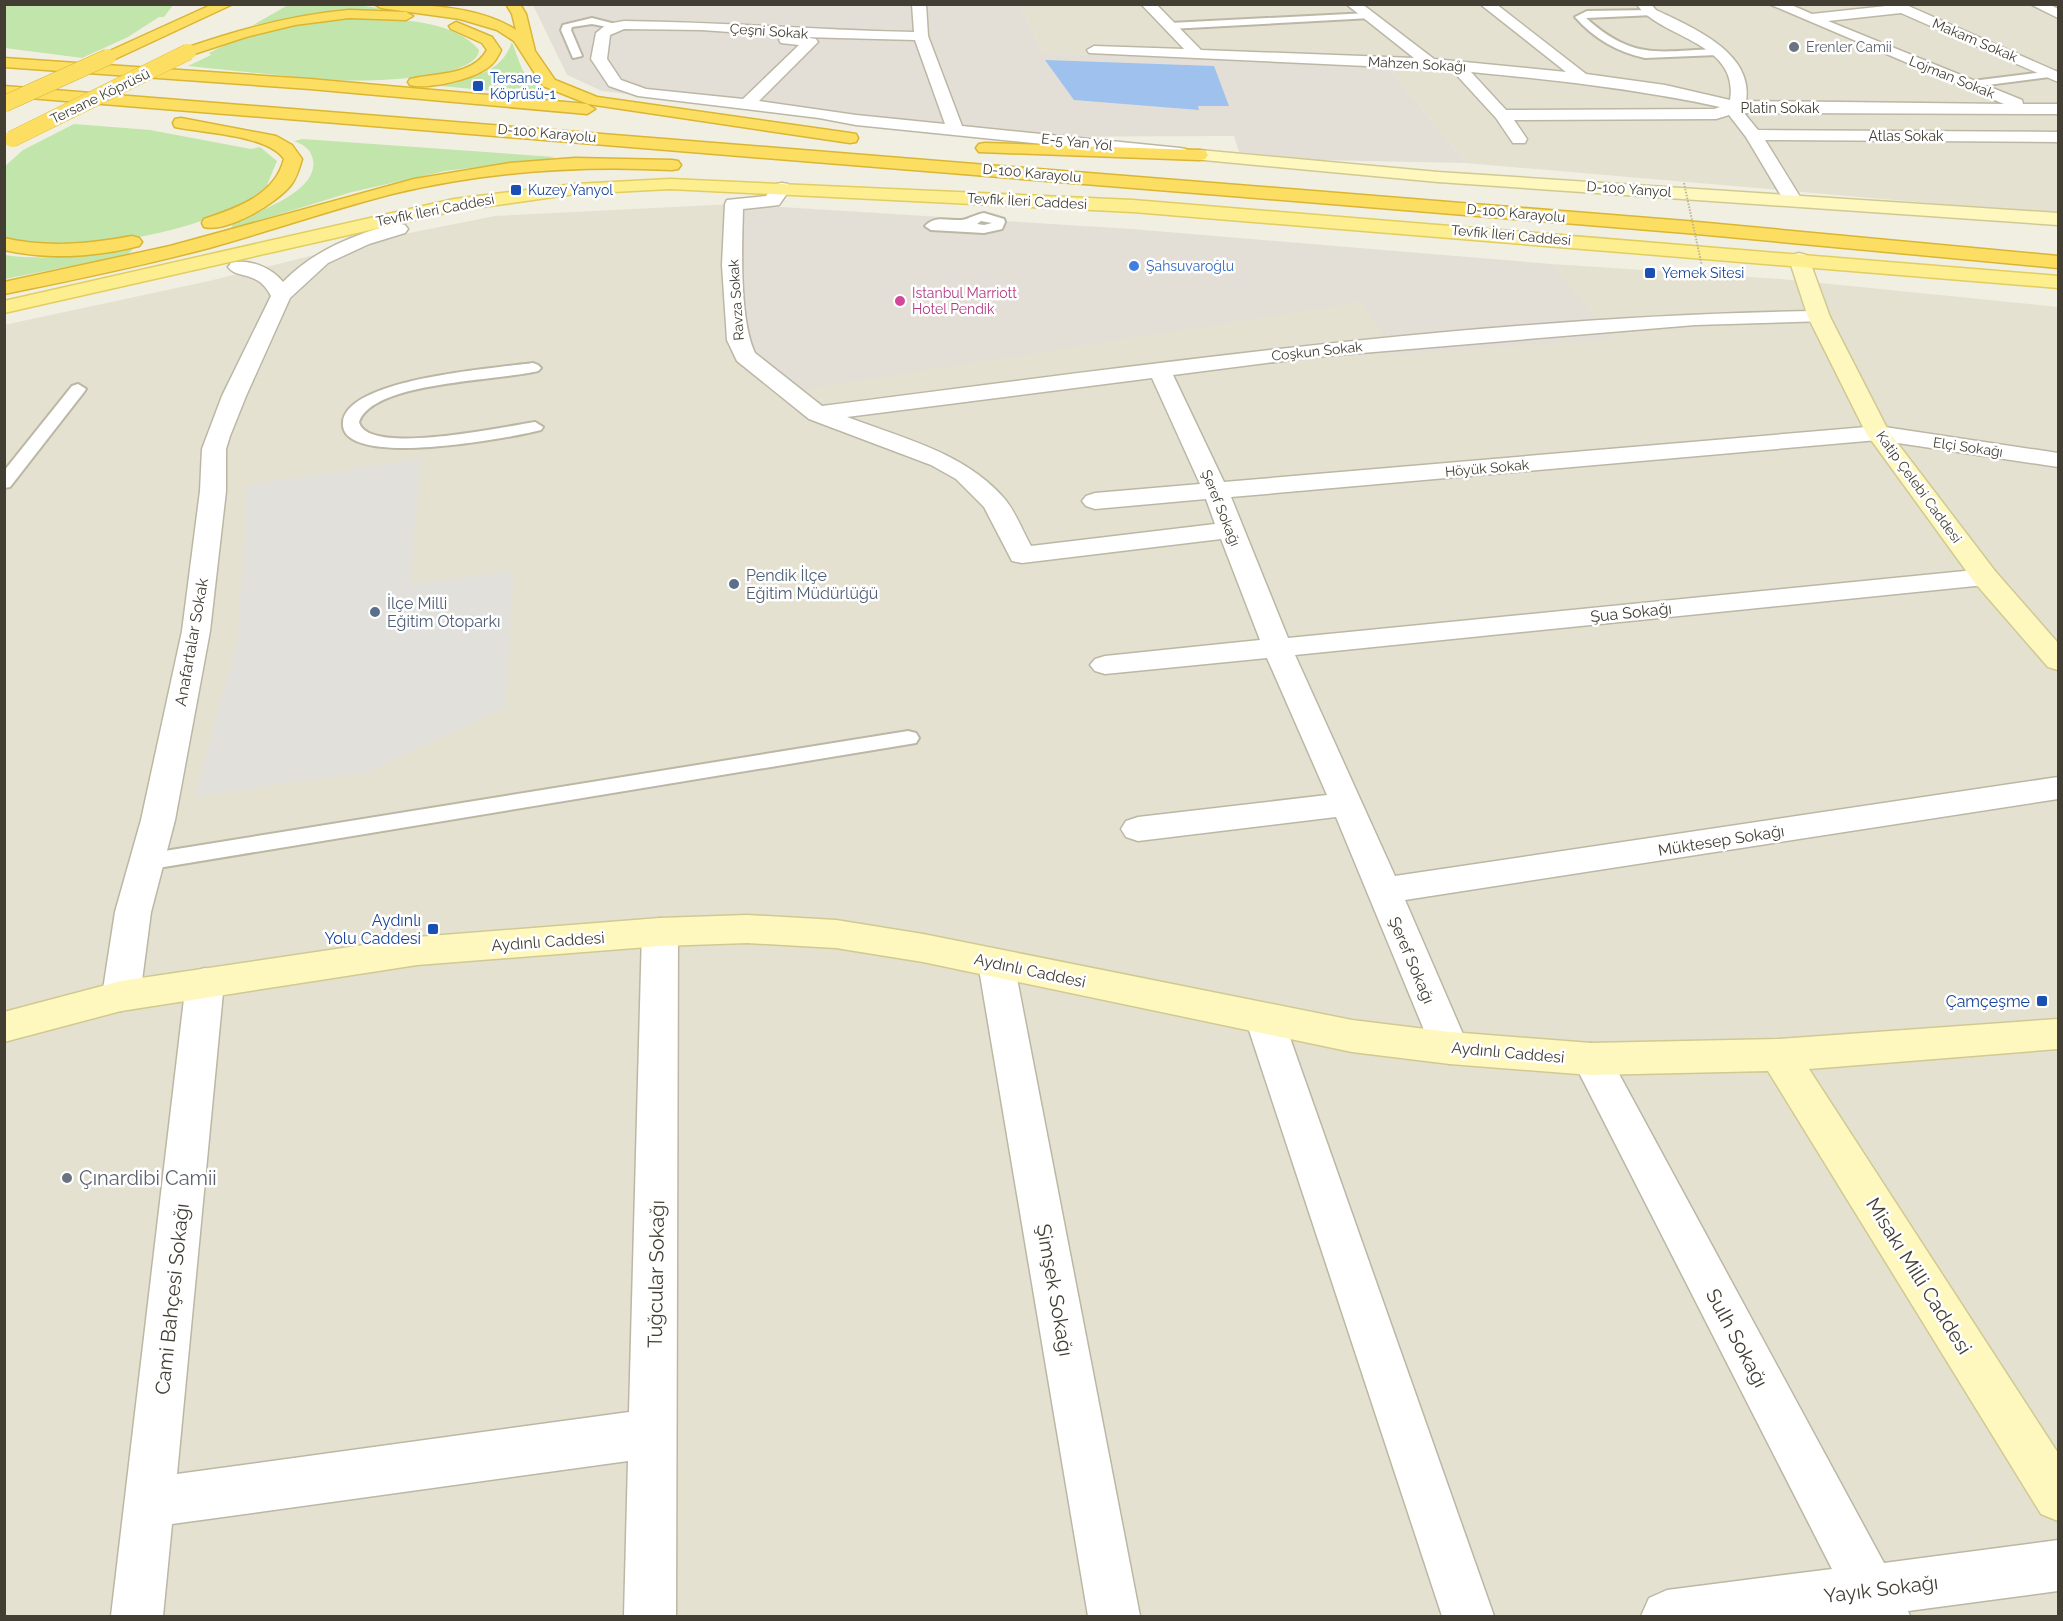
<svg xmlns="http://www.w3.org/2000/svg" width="2063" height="1621" viewBox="0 0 2063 1621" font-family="Raleway,sans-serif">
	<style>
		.residential { fill: #e5e1d0 }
		.industrial { fill: #e3dfd7 }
		.green { fill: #c2e5ab }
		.parking { fill: #e1e0db }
		.water { fill: #9ec1ee }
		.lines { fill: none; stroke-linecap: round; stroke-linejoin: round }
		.lane-casing { stroke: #bcb7a5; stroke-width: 4 }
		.street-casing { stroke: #bcb7a5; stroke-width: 3 }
		.secondary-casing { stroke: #d1c992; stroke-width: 3 }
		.primary-casing { stroke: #e1cd60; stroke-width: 3 }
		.highway-casing { stroke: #dab533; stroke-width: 3 }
		.lane { fill: #fff; fill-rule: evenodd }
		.street { fill: #fff; fill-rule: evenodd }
		.secondary { fill: #fef8bf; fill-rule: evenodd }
		.primary { fill: #fdee8f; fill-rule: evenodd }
		.highway { fill: #fcdf62; fill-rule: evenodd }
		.highway-bridge-casing { stroke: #dab533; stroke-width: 17; stroke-linecap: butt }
		.path-bridge { stroke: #bdb597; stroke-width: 2; stroke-dasharray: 1.5 1.5; stroke-linecap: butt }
		.highway-bridge { stroke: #fcdf62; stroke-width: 16 }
		.worship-dot { fill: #6b7280; stroke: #fff; stroke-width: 2 }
		.transit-dot { fill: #1a4fb4; stroke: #fff; stroke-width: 2 }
		.shop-dot { fill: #3f7fe0; stroke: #fff; stroke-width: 2 }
		.hotel-dot { fill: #d1479c; stroke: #fff; stroke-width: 2 }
		.service-dot { fill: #5c6f8a; stroke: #fff; stroke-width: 2 }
		.labels { text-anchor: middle; stroke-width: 5; stroke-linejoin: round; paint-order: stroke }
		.far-street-label { font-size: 14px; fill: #423e33; stroke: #fff }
		.far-worship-label { font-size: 14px; fill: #5b616d; stroke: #fff; text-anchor: start }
		.far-transit-label { font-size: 14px; fill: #164399; stroke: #fff; text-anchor: start }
		.far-shop-label { font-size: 14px; fill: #366cbe; stroke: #fff; text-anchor: start }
		.far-hotel-label { font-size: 14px; fill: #b23c85; stroke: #fff; text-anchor: start }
		.service-label { font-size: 16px; fill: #4e5e75; stroke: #fff; text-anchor: start }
		.street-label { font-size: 16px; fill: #423e33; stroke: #fff }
		.transit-label { font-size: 16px; fill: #164399; stroke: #fff; text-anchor: end }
		.near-worship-label { font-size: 20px; fill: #5b616d; stroke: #fff; text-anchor: start }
		.near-street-label { font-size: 20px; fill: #423e33; stroke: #fff }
	</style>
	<rect width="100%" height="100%" fill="#f1efe2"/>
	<g class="residential">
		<polygon points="1020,5 2058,5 2058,214 1466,163 1388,67 1186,55 1043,54"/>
		<polygon points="734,204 1327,306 1361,302 1611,339 1552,264 1781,279 2058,307 2058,1616 5,1616 4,325 209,281 379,239 495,216"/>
	</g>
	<g class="industrial">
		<polygon points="533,5 1020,5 1043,54 1186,55 1388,67 1466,163 1316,160 1239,152 1234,136 1002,137 602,91 567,75"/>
		<polygon points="734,204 1132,229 1552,264 1612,339 1397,355 1361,302 781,393 730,354"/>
	</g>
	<g class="green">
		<polygon points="5,4 173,4 173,5 164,17 159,17 128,37 82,58 5,48"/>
		<polygon points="349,4 386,9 331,12 253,25 288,5"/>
		<path d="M372,18C407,20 456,22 479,50C478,80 362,82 339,80C289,77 238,71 188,66L211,55L209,53C221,47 234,40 247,35C286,21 331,19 372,18Z"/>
		<path d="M512,42C523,71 521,76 548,94L536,95L441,86V82C472,77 500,75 512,42Z"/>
		<path d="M74,124L150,130L251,149L260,147L277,161L267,185H271C262,191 254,199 244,204C175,236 79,255 5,238L4,167L23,150Z"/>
		<path d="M303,139L555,157L541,162L502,164L445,171L352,192L231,229L233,223C256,212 319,192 313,160C311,149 304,145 294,141Z"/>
		<path d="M133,249L127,255L5,279V255C48,261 90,255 133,249Z"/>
	</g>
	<polygon class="parking" points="421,459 410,584 514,571 505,708 367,772 195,796 237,640 246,530 246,485"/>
	<polygon class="water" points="1045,60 1214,66 1229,106 1198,106 1199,110 1074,100"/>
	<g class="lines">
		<defs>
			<g id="lane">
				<path d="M1651,10L1656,13L1654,15L1586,18C1634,61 1658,51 1717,49L1722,52L1717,55L1645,58C1618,52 1594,39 1575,17L1587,11Z"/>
				<polygon points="1368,13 1371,14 1371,18 1170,29 1165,26 1170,23"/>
				<polygon points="592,18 623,26 618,29 592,24 572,27 571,30 582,56 573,58 561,30 563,25"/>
				<polygon points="2053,71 2057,72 2057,76 1972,87 1967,84 1972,81"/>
				<path d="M984,213L1004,219L1005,222L1002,229L984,233L931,230L925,226C935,215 948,221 962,220C969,219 976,214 984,213ZM981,221L992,223L984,225L977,224Z"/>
				<path d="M533,363L538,365L541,368L538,371C499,381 373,381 359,422C367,457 507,426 535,422L543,427L541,430C515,437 338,471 343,422C347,378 498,368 533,363Z"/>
				<polygon points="78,384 86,389 84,392 10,487 4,488 4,471 72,386"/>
				<polygon points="908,731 916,733 919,738 916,743 146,870 138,868 134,862 138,856 146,854"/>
			</g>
			<g id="street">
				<path d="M912,4H926L928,36L962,126L1180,148L1186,149L1189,153L1186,157L1180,158L856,125L819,118L638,96L609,86L591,59L596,33L607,24L624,21C721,22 817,30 914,32ZM624,29L702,30L785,36L779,40L781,43L799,45L743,99L646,89L621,80L607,59L610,35ZM802,37L915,40L945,124L856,115L759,101L818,42L816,39Z"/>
				<path d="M1141,4H1156L1201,50L1414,58L1346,4H1362L1434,59L1566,72L1480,4H1496L1586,74L1665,85L1730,100C1740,43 1662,38 1638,6L1651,4L1656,10C1691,27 1754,52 1746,101L2004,104L1769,4H1789L1812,14L1886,6L1884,4H1904L2058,72V82L1901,13L1828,21L2022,100L2023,104H2058V114L1744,113L1758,130L2058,132V142L1765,140L1802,200L1800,204H1786L1746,137L1729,115L1716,119L1514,120L1527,139L1525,143H1513L1496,118L1452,70L1089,53L1087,50L1094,46L1184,49ZM1471,72C1554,80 1637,89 1720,107L1714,109L1506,110Z"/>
				<polygon points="2030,4 2049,4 2058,9 2058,18"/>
				<path d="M782,183L788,184L791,188L779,205L743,209C742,248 739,318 755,353L822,406C1153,364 1485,316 1819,311L1826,313L1830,317L1826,321L1695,325L1314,357L1173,375L1224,482L1878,426L2058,453V467L1878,440L1231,497L1288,638L1985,569L1995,571L1999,577L1995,583L1985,585L1295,655L1395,876L2058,777V799L1405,900L1469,1048L1464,1059L1450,1064L1436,1059L1336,817L1138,841L1126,837L1121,829L1126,821L1138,817L1327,795L1267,658L1105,674L1095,671L1090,665L1095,659L1105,656L1260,640L1221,539L1022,563L1012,561L984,507L956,479L931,465L809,419L737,361L727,340L722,265L725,204L727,200L766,196L776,184ZM1152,378L1200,484L1095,493L1086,496L1082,501L1086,506L1095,509L1206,499L1215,524L1031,546C1022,530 1015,510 1003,497C963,452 902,438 847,417Z"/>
				<path d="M398,223L405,225L408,229L405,233L369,244L328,263L290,298L246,396L230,436L226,449V491L210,631L175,820L151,912L140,996L134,1006L121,1011L108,1006L102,996L115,912L141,820L182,631L200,491L202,449L222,396L271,296C257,269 237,280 228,267L231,263C249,258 272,268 283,282C314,250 355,234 398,223Z"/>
				<polygon points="660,918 673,922 678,932 676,1616 624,1616 628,1461 172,1524 163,1616 111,1616 186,982 192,972 205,968 218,972 224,982 177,1474 629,1412 642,932 647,922"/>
				<polygon points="996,949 1009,953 1014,963 1140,1616 1088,1616 978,963 983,953"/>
				<polygon points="1264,1003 1277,1007 1283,1018 1494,1616 1442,1616 1245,1018 1251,1007"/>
				<polygon points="1591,1043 1605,1048 1884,1563 2058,1540 2058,1591 1908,1611 1910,1616 1641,1616 1649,1598 1667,1590 1832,1569 1572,1059 1577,1048"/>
			</g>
			<g id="secondary">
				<polygon points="1199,150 1438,172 2058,213 2058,225 1438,182 1193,159 1190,155 1193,151"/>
				<polygon points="1799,253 1806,255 1809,259 1830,317 1889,432 1995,571 2058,643 2058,670 2048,667 1975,583 1866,433 1808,317 1789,259 1792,255"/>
				<polygon points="747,915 836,920 923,934 1352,1020 1450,1032 1591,1043 1779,1039 2058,1019 2058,1049 1809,1069 2058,1453 2058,1521 2041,1514 1768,1071 1591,1075 1450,1064 1352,1052 923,962 836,948 747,943 660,946 417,965 121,1011 4,1042 4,1012 121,981 417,937 660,918"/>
			</g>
			<polygon id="primary" points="670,179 1133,200 2058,276 2058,288 1133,212 670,189 575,194 454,211 4,313 4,301 454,199 575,184"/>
			<g id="highway">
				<polygon points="213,4 233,4 113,60 108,61 101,57 103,54"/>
				<path d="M374,4C418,4 478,5 516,30L512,14L506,4H520L526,14L535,51L555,80L597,97L850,133L856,134L858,138L856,142L850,143L588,104L543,86L514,41L497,30L460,19L381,8Z"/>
				<path d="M349,10L406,12L413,16L406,20L349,18L295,25L246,37L188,56L181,52L183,49C237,30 292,15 349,10Z"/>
				<path d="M456,22L492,37L501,50C497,58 494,64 486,69C471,79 429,90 410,85L408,82L410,79C435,73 473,76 487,50L482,43L451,29L449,26Z"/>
				<polygon points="4,58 310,79 587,104 595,109 587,114 310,89 4,67"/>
				<polygon points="4,86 1686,221 2058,256 2058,268 1686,233 4,96"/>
				<path d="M181,118L276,136L292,145L302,159C299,169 297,177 291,185C277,203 227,233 204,227L202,223L204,219C237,208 275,195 284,159C268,135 203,133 175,127L173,123L175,119Z"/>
				<polygon points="985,143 1199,150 1205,151 1208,155 1205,159 1199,160 979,152 976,148 979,144"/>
				<path d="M575,158L672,160L678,161L681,165L678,169L672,170C578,165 483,172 392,194C330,210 270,231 209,248C141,266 73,280 4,294V282L170,246L414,179L510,163Z"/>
				<path d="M132,236L139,238L142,242L139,246C95,257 49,260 4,250V238C47,248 89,244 132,236Z"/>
			</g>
		</defs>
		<use href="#lane" class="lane-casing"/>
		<use href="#street" class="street-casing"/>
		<use href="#secondary" class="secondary-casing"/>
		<use href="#primary" class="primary-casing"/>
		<use href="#highway" class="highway-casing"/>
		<use href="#lane" class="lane"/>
		<use href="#street" class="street"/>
		<use href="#secondary" class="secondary"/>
		<use href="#primary" class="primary"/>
		<use href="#highway" class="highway"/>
		<defs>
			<g id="highway-bridge">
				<polyline points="4,104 108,57"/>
				<polyline points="12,139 188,52"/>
			</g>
		</defs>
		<use href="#highway-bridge" class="highway-bridge-casing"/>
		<polyline class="path-bridge" points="1684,183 1703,271"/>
		<use href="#highway-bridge" class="highway-bridge"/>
	</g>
	<g class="worship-dot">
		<circle cx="1794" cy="47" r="6"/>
		<circle cx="67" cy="1178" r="6"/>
	</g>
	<g class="transit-dot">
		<rect x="472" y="80" width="12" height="12" rx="3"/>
		<rect x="510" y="184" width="12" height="12" rx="3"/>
		<rect x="1644" y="267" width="12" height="12" rx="3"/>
		<rect x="427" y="923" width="12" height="12" rx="3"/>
		<rect x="2036" y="995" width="12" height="12" rx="3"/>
	</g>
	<circle class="shop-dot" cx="1134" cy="266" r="6"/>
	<circle class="hotel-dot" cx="900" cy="301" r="6"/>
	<g class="service-dot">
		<circle cx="734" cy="584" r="6"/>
		<circle cx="375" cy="612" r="6"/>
	</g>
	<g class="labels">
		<g class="far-street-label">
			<text transform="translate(769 31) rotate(4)" y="5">Çeşni Sokak</text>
			<text transform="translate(1975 40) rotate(23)" y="5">Makam Sokak</text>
			<text transform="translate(1417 64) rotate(3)" y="5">Mahzen Sokağı</text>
			<text transform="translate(1952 77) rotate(22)" y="5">Lojman Sokak</text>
			<text transform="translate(100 96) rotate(-26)" y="5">Tersane Köprüsü</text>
			<text x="1780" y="113">Platin Sokak</text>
			<text transform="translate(547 133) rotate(5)" y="5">D-100 Karayolu</text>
			<text x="1906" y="141">Atlas Sokak</text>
			<text transform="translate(1077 142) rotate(6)" y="5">E-5 Yan Yol</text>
			<text transform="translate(1032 173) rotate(5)" y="5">D-100 Karayolu</text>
			<text transform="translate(1629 189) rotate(4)" y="5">D-100 Yanyol</text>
			<text transform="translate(1027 201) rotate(3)" y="5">Tevfik İleri Caddesi</text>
			<text transform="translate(435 210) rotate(-11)" y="5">Tevfik İleri Caddesi</text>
			<text transform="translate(1516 213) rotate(5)" y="5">D-100 Karayolu</text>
			<text transform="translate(1511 235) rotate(5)" y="5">Tevfik İleri Caddesi</text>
			<text transform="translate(736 300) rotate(-94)" y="5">Ravza Sokak</text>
			<text transform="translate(1317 351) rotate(-6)" y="5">Coşkun Sokak</text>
			<text transform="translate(1968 447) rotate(8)" y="5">Elçi Sokağı</text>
			<text transform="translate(1487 468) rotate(-5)" y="5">Höyük Sokak</text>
			<text transform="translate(1919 487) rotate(54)" y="5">Katip Çelebi Caddesi</text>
			<text transform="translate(1221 508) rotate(68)" y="5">Şeref Sokağı</text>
		</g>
		<g class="far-worship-label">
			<text x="1806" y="52">Erenler Camii</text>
		</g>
		<g class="far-transit-label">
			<text x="490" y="83">Tersane<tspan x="490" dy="16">Köprüsü-1</tspan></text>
			<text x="528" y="195">Kuzey Yanyol</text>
			<text x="1662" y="278">Yemek Sitesi</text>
		</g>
		<g class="far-shop-label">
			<text x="1146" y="271">Şahsuvaroğlu</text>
		</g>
		<g class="far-hotel-label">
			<text x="912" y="298">Istanbul Marriott<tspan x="912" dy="16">Hotel Pendik</tspan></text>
		</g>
		<g class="service-label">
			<text x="746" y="581">Pendik İlçe<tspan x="746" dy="18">Eğitim Müdürlüğü</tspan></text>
			<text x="387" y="609">İlçe Milli<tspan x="387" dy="18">Eğitim Otoparkı</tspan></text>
		</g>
		<g class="street-label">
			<text transform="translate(1631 612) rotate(-6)" y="6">Şua Sokağı</text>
			<text transform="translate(191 642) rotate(-80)" y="6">Anafartalar Sokak</text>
			<text transform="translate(1721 840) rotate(-9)" y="6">Müktesep Sokağı</text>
			<text transform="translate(548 941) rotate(-4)" y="6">Aydınlı Caddesi</text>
			<text transform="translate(1412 960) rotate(67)" y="6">Şeref Sokağı</text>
			<text transform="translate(1030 970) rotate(12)" y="6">Aydınlı Caddesi</text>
			<text transform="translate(1508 1052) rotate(5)" y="6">Aydınlı Caddesi</text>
		</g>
		<g class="transit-label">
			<text x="421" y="926">Aydınlı<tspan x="421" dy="18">Yolu Caddesi</tspan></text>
			<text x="2030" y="1007">Çamçeşme</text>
		</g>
		<g class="near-worship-label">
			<text x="79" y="1185">Çınardibi Camii</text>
		</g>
		<g class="near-street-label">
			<text transform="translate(656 1274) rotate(-89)" y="7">Tuğcular Sokağı</text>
			<text transform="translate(1919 1276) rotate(58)" y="7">Misakı Milli Caddesi</text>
			<text transform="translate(1055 1290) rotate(80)" y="7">Şimşek Sokağı</text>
			<text transform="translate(172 1299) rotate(-84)" y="7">Cami Bahçesi Sokağı</text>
			<text transform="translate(1737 1338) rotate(62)" y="7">Sulh Sokağı</text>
			<text transform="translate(1881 1589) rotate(-7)" y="7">Yayık Sokağı</text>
		</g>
	</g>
	<rect width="2063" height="1621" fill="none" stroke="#423e33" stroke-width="12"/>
</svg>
